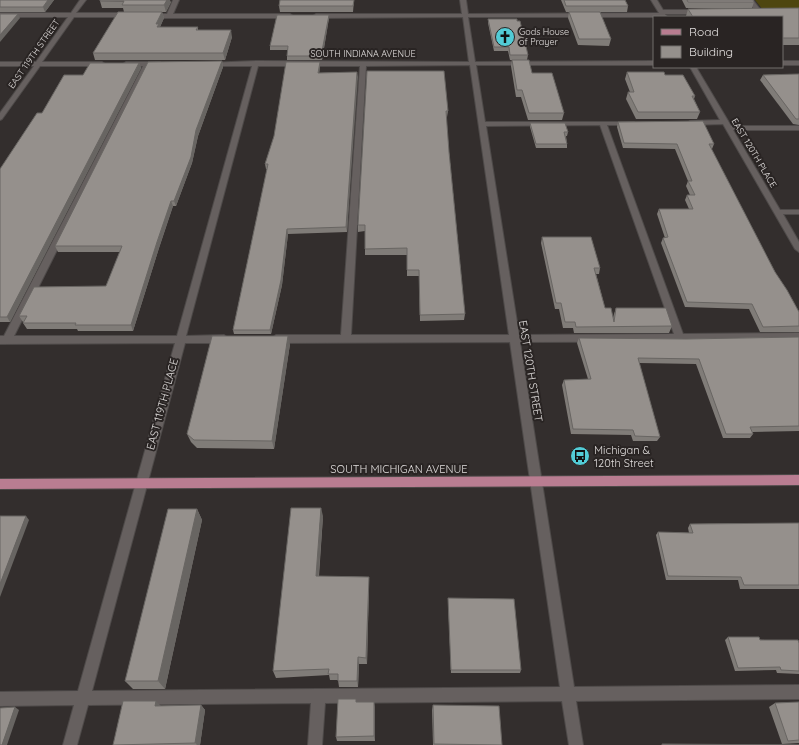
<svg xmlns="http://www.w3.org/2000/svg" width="799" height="745" viewBox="0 0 799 745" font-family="Quicksand,sans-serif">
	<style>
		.green { fill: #4e460f }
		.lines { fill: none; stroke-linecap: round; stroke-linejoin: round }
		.minor-casing { stroke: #4e4a49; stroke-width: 2 }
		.major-casing { stroke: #4e4a49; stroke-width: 2 }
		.minor { fill: #66605f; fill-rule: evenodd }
		.major { fill: #b97d91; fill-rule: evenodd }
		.wall { fill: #807c78 }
		.shaded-wall { fill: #686562 }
		.building { fill: #95908c; stroke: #686562 }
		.labels { text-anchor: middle; stroke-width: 4; stroke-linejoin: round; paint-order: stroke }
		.far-poi-label { font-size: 9px; fill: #e0dddc; stroke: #292423; text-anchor: start }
		.far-street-label { font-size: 9px; fill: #e0dddc; stroke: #292423 }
		.street-label { font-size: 11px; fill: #e0dddc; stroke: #292423 }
		.poi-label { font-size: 11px; fill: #e0dddc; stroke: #292423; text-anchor: start }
	</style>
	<rect width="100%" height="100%" fill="#332e2d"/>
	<polygon class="green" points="755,0 799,0 799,10 763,10"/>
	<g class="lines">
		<defs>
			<g id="minor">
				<polygon points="80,0 86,0 76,13 128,13 131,15 128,17 74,17 42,62 102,62 105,64 102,66 40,66 2,119 0,120 0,113 34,66 0,66 0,62 36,62 68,17 0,17 0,13 71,13"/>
				<polygon points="173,0 179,0 173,14 290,14 293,16 290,18 150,18 147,16 150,14 167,14"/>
				<path d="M460,0H466L468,14L659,13L651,0H657L663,10H699L702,12L699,14H665L667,17H468L475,62L654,61V65H476L485,122H634L635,123L632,125H607L683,334L799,333V341L520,342L574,687L799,685V699L576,701L583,745H569L562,701L325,703L322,745H308L311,703L88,705L77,745H63L74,705L0,706V692L78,691L175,343L0,344V336H4L143,66H126L123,64L126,62H160L163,64L160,66H149L14,336H177L252,66H208L205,64L206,63L256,61L469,62L463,17L316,18L313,16L316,14H462ZM470,65L509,335H351L366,66ZM258,66H360L341,335H276L271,339L276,343L510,342L560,687L92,691L185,343H224L229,339L224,335L186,336ZM600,125L674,334L519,335L486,126Z"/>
				<polygon points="747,0 753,0 762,12 761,13 757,13"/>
				<rect x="782" y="61" width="17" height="4"/>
				<polygon points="690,67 696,67 731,126 799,126 799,130 733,130 780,210 799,210 799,214 783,214 799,242 799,252 795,249 723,124 690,125 687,123 690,121 720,120"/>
			</g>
			<polygon id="major" points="799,475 799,485 0,489 0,479"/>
		</defs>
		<use href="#minor" class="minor-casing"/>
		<use href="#major" class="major-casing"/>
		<use href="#minor" class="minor"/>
		<use href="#major" class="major"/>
	</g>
	<g class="wall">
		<polygon points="0,0 54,0 45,12 0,12"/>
		<polygon points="280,0 354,0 353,12 280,12 279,6"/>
		<polygon points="561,0 625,0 628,6 627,12 566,12"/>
		<polygon points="682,0 753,0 754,2 752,8 799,8 799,45 782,45 782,17 687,17 686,16 688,9 741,8 686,8"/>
		<polygon points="100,1 171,2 166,12 124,12 123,8 102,8"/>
		<polygon points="162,12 164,18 160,27 198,27 198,30 232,37 225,60 95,60 93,53"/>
		<polygon points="569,12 611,39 609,46 578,45 568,18"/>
		<polygon points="329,18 322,60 287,60 287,50 270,50 270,46"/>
		<polygon points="488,19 517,21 528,55 527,60 510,60 508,51 494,51 488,23"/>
		<polygon points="512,60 532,73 564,113 562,120 528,120 521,97 516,97 511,66"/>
		<polygon points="222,61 223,67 198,136 192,163 176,206 173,206 159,248 133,331 78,331 77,329 27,329 23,323 24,322 23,322 19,316 106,286 120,252 58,252 55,246"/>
		<polygon points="320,62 320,66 319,73 357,72 347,232 288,234 282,285 271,334 234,334 233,330 267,169 266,169 265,164"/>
		<polygon points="139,63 141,68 10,322 0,322 0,169 42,113 83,75"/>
		<polygon points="367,71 448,111 447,117 446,117 449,152 465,314 464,320 420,321 419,276 407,276 407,255 365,255 365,231 358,232 358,225"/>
		<polygon points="627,72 665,75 695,96 694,99 700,112 697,119 636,119 626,99 628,92 630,92 625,79"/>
		<polygon points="799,74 799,125 793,124 760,80 763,75"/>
		<polygon points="618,122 714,144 712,149 711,149 775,272 799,312 799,332 760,332 749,309 685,307 661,243 663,238 665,238 657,214 659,209 689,209 685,200 687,195 690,195 686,186 688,181 675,149 623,148 617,127"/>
		<polygon points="530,123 568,132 567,136 566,136 567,144 567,148 536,148 530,127"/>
		<polygon points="542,237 600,268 599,274 596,274 605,308 613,318 614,314 616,308 672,326 669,333 574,333 573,328 563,328 559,309 555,309 541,243"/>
		<polygon points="799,337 799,431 752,432 753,434 750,438 723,438 696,364 639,363 660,437 657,441 633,441 631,435 571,434 562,385 564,380 588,379 577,343 579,338 686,339"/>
		<polygon points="290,344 274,449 197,448 191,442 187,434"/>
		<polygon points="197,509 202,520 165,689 133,689 125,681"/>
		<polygon points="323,516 319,576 369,577 369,584 367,664 359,664 358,687 339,687 338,680 330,680 329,675 276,678 273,671"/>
		<polygon points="799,523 799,589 740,589 738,580 666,580 656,535 658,532 689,533 688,528 690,524"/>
		<polygon points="448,598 521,670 520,673 451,673 448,601"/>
		<polygon points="728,637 799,643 799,674 777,673 776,670 735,671 725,640"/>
		<polygon points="356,702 374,702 375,741 337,741 336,737"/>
		<polygon points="799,702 799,743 782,744 769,707 775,703"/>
		<polygon points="201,705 205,710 200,745 113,745 161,706"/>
		<polygon points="433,705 502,745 433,745 432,710"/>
	</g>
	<g class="shaded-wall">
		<polygon points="48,0 54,0 45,12 43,7"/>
		<polygon points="167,0 170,0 171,2 166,12 164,5"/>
		<polygon points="162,12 164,18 160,27 159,34 156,24"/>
		<polygon points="18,14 20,18 0,42 0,35"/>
		<polygon points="329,15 329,18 322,60 321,56"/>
		<polygon points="231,30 232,37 225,60 223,53"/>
		<polygon points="222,61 223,67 198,136 192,163 176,206 174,201 196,130"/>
		<polygon points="320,62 320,66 319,77 318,73"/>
		<polygon points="139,63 141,68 10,322 7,317"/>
		<polygon points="357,72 358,77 347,232 346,227"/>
		<polygon points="171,201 173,206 159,248 133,331 131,325 157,242"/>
		<polygon points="287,229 288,234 282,285 271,334 270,330"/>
		<polygon points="288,336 290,344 274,449 272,441"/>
		<polygon points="321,508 323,516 318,584 316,576"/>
		<polygon points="197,509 202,520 165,689 158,681"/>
		<polygon points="26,516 29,520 0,597 0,584"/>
		<polygon points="369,577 369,584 367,664 366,658"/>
		<polygon points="358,657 359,664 358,687 357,681"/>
		<polygon points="156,701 161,706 160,711 155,706"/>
		<polygon points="374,702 375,707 375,741 374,736"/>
		<polygon points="201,705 205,710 200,745 197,745 195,743"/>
		<polygon points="15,707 19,710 7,745 2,745"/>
	</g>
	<g class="building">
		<polygon points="0,0 48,0 43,7 0,7"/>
		<polygon points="100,0 167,0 164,5 122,5 124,1 100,1"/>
		<polygon points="280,0 354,0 353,6 279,6"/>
		<polygon points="564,0 625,0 628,6 566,6"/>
		<polygon points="687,0 753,0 754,2 688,2"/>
		<polygon points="799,8 799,38 782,38 782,17 693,17 688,9"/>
		<polygon points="118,12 162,12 156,24 159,24 157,27 198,27 196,30 231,30 223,53 93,53"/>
		<polygon points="569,12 600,12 611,39 579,39"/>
		<polygon points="0,14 18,14 0,35"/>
		<polygon points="277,15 329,15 321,56 287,56 288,46 270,46"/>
		<polygon points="488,19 517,19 517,21 520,21 528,55 510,55 509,47 494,47"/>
		<polygon points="512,60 529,60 532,73 552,73 564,113 529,113 522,90 517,90"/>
		<polygon points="222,61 196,130 191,157 174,201 171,201 157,242 131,325 75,325 76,323 23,323 27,316 19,316 34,287 106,286 122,246 55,246 148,62"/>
		<polygon points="286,62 320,62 318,73 357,72 346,227 287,229 281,280 270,330 233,330 268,164 265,164 274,136"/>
		<polygon points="90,63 139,63 7,317 0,317 0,169 37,113 42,113 64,75 83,75"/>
		<polygon points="367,71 444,71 448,111 446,111 449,152 465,314 420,315 419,270 407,270 407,248 365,249 365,225 358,225"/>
		<polygon points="627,72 664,72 665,75 683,75 695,96 692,96 700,112 638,112 628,92 634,92"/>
		<polygon points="799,74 799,119 796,119 763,75"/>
		<polygon points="703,121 714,144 709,144 775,272 787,290 799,312 799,326 763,327 752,304 687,302 663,238 668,237 659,209 693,209 687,195 695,195 688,181 692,181 677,144 624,143 618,122"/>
		<polygon points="530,123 565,123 568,132 564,132 567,144 536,144"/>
		<polygon points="542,237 591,237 600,268 594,268 605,308 611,308 614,322 616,308 666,308 672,326 576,327 575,322 565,322 561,303 556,303"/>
		<polygon points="212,336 288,336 272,441 194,440 187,434"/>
		<polygon points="799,337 799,426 750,427 753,434 726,434 699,359 638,358 660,437 635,436 633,430 573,429 564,380 591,379 579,338 686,339"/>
		<polygon points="291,508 321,508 316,576 369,577 366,658 358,657 357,681 338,681 338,674 328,674 329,669 273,671"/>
		<polygon points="168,509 197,509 158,681 125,681"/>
		<polygon points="0,516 26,516 0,584"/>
		<polygon points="799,523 799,585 744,585 741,577 668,576 658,532 693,533 690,524"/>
		<polygon points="448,598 514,599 521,670 451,670"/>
		<polygon points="728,637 759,637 760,640 798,640 799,643 799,671 781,670 780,667 738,668"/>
		<polygon points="338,699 356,699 356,702 374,702 374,736 336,737"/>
		<polygon points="123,701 156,701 155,706 201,705 195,743 113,745"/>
		<polygon points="799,702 799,740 788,741 775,703"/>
		<polygon points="433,705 499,706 502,745 434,744"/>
		<polygon points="15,707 2,745 0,745 0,708"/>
		<polygon points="662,744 799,745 662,745"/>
	</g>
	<defs>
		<symbol id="church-disc" viewBox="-11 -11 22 22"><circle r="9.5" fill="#52ccd6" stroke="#292423"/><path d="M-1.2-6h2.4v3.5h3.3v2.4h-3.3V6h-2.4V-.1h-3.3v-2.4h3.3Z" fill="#111"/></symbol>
		<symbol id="bus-disc" viewBox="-11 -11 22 22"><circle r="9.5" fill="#52ccd6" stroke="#292423"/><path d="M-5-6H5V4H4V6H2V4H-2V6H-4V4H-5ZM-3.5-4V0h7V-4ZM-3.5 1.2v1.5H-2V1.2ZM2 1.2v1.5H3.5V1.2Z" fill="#111"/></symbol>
	</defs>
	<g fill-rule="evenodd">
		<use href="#church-disc" x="494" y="26" width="22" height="22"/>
		<use href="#bus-disc" x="569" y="445" width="22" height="22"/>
	</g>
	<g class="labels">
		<g class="far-poi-label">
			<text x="519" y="35">Gods House<tspan x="519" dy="10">of Prayer</tspan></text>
		</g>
		<g class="far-street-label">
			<text transform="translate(34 54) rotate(-55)" y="3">EAST 119TH STREET</text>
			<text x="363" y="57">SOUTH INDIANA AVENUE</text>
			<text transform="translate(754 153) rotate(59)" y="3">EAST 120TH PLACE</text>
		</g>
		<g class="street-label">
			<text transform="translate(531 371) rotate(81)" y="4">EAST 120TH STREET</text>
			<text transform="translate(162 404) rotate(-75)" y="4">EAST 119TH PLACE</text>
			<text x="399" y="473">SOUTH MICHIGAN AVENUE</text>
		</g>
		<g class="poi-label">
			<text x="594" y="454">Michigan &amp;<tspan x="594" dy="13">120th Street</tspan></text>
		</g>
	</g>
	<rect x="653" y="16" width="130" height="52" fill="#292423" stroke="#726e6d"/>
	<rect x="661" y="29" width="20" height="6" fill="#b97d91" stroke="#726e6d"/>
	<text x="689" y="36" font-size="12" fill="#e0dddc">Road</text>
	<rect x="661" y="46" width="20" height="12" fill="#95908c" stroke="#726e6d"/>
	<text x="689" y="56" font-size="12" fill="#e0dddc">Building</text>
</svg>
